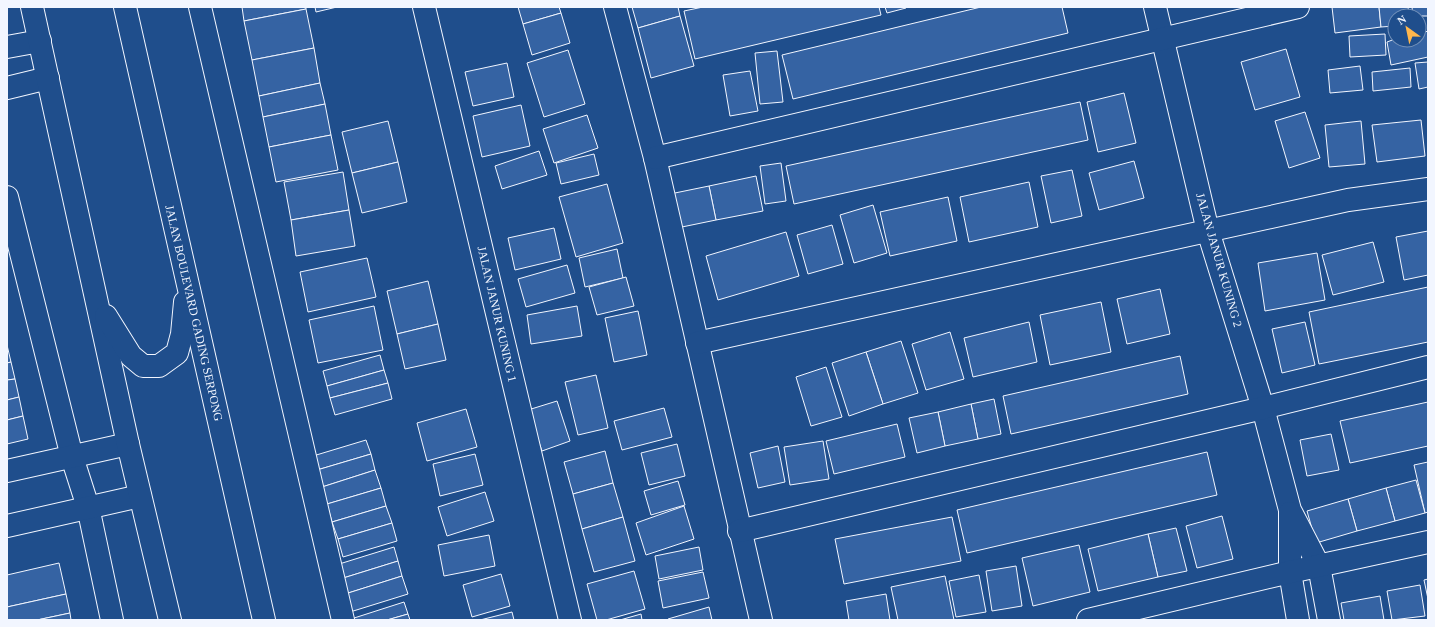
<svg xmlns="http://www.w3.org/2000/svg" width="1435" height="627" viewBox="0 0 1435 627" font-family="'Times New Roman',serif">
	<style>
		.building { fill: #3563a3; stroke: #f2f6ff }
		.lines { fill: none; stroke-linecap: round; stroke-linejoin: round }
		.minor-casing { stroke: #f2f6ff; stroke-width: 24 }
		.major-casing { stroke: #f2f6ff; stroke-width: 24 }
		.minor { stroke: #1f4e8c; stroke-width: 22 }
		.major { stroke: #1f4e8c; stroke-width: 22 }
		.labels { text-anchor: middle; stroke-width: 3; stroke-linejoin: round; paint-order: stroke }
		.street-label { font-size: 12px; fill: #f2f6ff; stroke: #1f4e8c }
	</style>
	<rect width="100%" height="100%" fill="#1f4e8c"/>
	<g class="building">
		<polygon points="242,7 306,7 306,9 244,21"/>
		<polygon points="315,7 337,7 316,12"/>
		<polygon points="518,7 559,7 561,13 523,24"/>
		<polygon points="632,7 678,7 680,16 638,28"/>
		<polygon points="703,7 879,7 881,15 695,59 684,11"/>
		<polygon points="885,7 906,7 906,8 887,13"/>
		<polygon points="981,7 1062,7 1068,33 793,99 782,55"/>
		<polygon points="1332,7 1379,7 1381,27 1335,33"/>
		<polygon points="1379,7 1408,7 1409,16 1395,16 1395,26 1381,27"/>
		<polygon points="1412,7 1428,7 1428,16 1413,16"/>
		<polygon points="306,9 314,48 252,60 244,21"/>
		<polygon points="561,13 570,43 532,55 523,24"/>
		<polygon points="680,16 694,66 651,78 638,28"/>
		<polygon points="1428,31 1428,57 1391,65 1387,42 1395,39 1419,40 1419,34"/>
		<polygon points="1385,34 1386,55 1350,57 1349,36"/>
		<polygon points="314,48 320,83 259,96 252,60"/>
		<polygon points="1286,49 1300,97 1255,110 1241,62"/>
		<polygon points="568,50 585,104 544,117 527,63"/>
		<polygon points="777,51 783,102 760,104 755,53"/>
		<polygon points="1428,62 1428,87 1419,89 1415,63"/>
		<polygon points="507,63 514,97 473,106 465,72"/>
		<polygon points="1360,66 1363,90 1330,93 1328,70"/>
		<polygon points="1410,68 1411,87 1373,91 1372,72"/>
		<polygon points="750,71 758,111 730,116 723,75"/>
		<polygon points="320,83 325,104 263,117 259,96"/>
		<polygon points="1124,93 1136,143 1098,152 1087,102"/>
		<polygon points="1080,102 1088,140 794,204 786,166"/>
		<polygon points="325,104 331,135 269,147 263,117"/>
		<polygon points="521,105 530,146 482,157 473,116"/>
		<polygon points="1305,112 1320,158 1289,168 1275,121"/>
		<polygon points="587,115 598,148 554,163 543,129"/>
		<polygon points="1421,120 1425,156 1377,162 1372,125"/>
		<polygon points="388,121 398,162 352,173 342,132"/>
		<polygon points="1361,121 1365,164 1329,167 1325,125"/>
		<polygon points="331,135 338,170 276,182 269,147"/>
		<polygon points="539,151 547,175 502,189 495,166"/>
		<polygon points="594,154 599,175 561,184 556,163"/>
		<polygon points="1134,161 1144,198 1099,210 1089,173"/>
		<polygon points="398,162 407,202 362,213 352,173"/>
		<polygon points="781,163 786,201 765,204 760,166"/>
		<polygon points="1072,170 1082,216 1051,223 1041,176"/>
		<polygon points="343,172 349,210 291,220 284,182"/>
		<polygon points="756,176 763,211 716,220 709,186"/>
		<polygon points="1029,182 1038,227 969,242 960,197"/>
		<polygon points="607,184 623,243 576,257 559,197"/>
		<polygon points="709,186 716,220 677,228 670,194"/>
		<polygon points="948,197 957,241 890,256 880,212"/>
		<polygon points="873,205 887,253 854,263 840,215"/>
		<polygon points="349,210 355,246 296,256 291,220"/>
		<polygon points="832,225 843,264 808,274 797,235"/>
		<polygon points="554,228 561,259 515,270 508,238"/>
		<polygon points="1428,231 1428,275 1404,280 1396,237"/>
		<polygon points="786,232 799,276 718,300 706,256"/>
		<polygon points="1373,242 1384,282 1333,295 1322,255"/>
		<polygon points="617,249 623,278 585,287 579,258"/>
		<polygon points="1317,253 1325,300 1265,311 1258,263"/>
		<polygon points="367,258 376,297 308,312 300,272"/>
		<polygon points="567,265 575,293 526,307 518,279"/>
		<polygon points="626,277 634,306 597,315 589,287"/>
		<polygon points="428,281 438,324 397,334 387,291"/>
		<polygon points="1428,287 1428,342 1319,364 1309,312"/>
		<polygon points="1160,289 1170,334 1127,344 1117,299"/>
		<polygon points="1101,302 1111,352 1050,365 1040,315"/>
		<polygon points="374,306 383,350 318,363 309,320"/>
		<polygon points="577,306 582,336 531,344 527,315"/>
		<polygon points="638,311 647,355 614,362 605,318"/>
		<polygon points="1029,322 1037,362 973,377 964,338"/>
		<polygon points="1305,322 1315,365 1282,373 1272,329"/>
		<polygon points="438,324 446,360 405,369 397,334"/>
		<polygon points="950,332 964,379 926,390 912,344"/>
		<polygon points="901,341 918,393 883,404 866,352"/>
		<polygon points="7,345 11,362 7,363"/>
		<polygon points="866,352 883,404 849,416 832,363"/>
		<polygon points="380,355 384,370 327,386 323,371"/>
		<polygon points="1180,356 1188,394 1011,434 1003,396"/>
		<polygon points="11,362 15,379 7,380 7,363"/>
		<polygon points="826,367 842,417 811,426 796,377"/>
		<polygon points="384,370 388,383 330,398 327,386"/>
		<polygon points="596,375 608,428 578,435 565,382"/>
		<polygon points="15,379 19,397 7,400 7,380"/>
		<polygon points="388,383 392,399 335,415 330,398"/>
		<polygon points="19,397 23,416 7,420 7,400"/>
		<polygon points="994,399 1001,434 978,439 971,404"/>
		<polygon points="557,401 570,441 542,451 528,410"/>
		<polygon points="1428,402 1428,446 1350,463 1340,421"/>
		<polygon points="971,404 978,439 945,446 938,412"/>
		<polygon points="664,408 672,437 622,450 614,421"/>
		<polygon points="466,409 477,447 427,461 417,423"/>
		<polygon points="938,412 945,446 917,453 909,418"/>
		<polygon points="23,416 28,439 7,444 7,420"/>
		<polygon points="897,424 905,457 834,474 826,441"/>
		<polygon points="1331,434 1339,470 1307,476 1300,440"/>
		<polygon points="366,440 371,454 317,470 313,456"/>
		<polygon points="823,441 829,479 790,485 784,447"/>
		<polygon points="677,444 685,476 649,485 641,453"/>
		<polygon points="778,446 785,482 758,488 750,453"/>
		<polygon points="605,451 613,483 573,494 564,462"/>
		<polygon points="1207,452 1217,495 967,553 957,510"/>
		<polygon points="371,454 375,470 322,487 317,470"/>
		<polygon points="475,454 483,485 440,496 433,464"/>
		<polygon points="1428,462 1428,512 1425,513 1414,465"/>
		<polygon points="375,470 381,488 327,504 322,487"/>
		<polygon points="1416,480 1425,513 1395,521 1386,488"/>
		<polygon points="678,481 685,505 651,515 644,491"/>
		<polygon points="613,483 623,517 582,529 573,494"/>
		<polygon points="381,488 386,506 332,522 327,504"/>
		<polygon points="1386,488 1395,521 1357,531 1348,499"/>
		<polygon points="485,492 494,521 447,536 438,507"/>
		<polygon points="1348,499 1357,531 1316,543 1307,511"/>
		<polygon points="386,506 392,523 338,539 332,522"/>
		<polygon points="684,506 694,539 646,555 636,523"/>
		<polygon points="1222,516 1233,559 1197,568 1186,526"/>
		<polygon points="623,517 635,561 594,572 582,529"/>
		<polygon points="952,517 961,561 844,584 835,539"/>
		<polygon points="392,523 397,541 343,557 338,539"/>
		<polygon points="1176,528 1187,571 1158,577 1148,534"/>
		<polygon points="1148,534 1158,577 1098,591 1088,549"/>
		<polygon points="489,535 495,566 444,576 438,545"/>
		<polygon points="1079,545 1090,592 1033,606 1022,558"/>
		<polygon points="394,547 398,561 340,579 336,565"/>
		<polygon points="699,547 703,570 659,579 655,556"/>
		<polygon points="398,561 402,576 345,594 340,579"/>
		<polygon points="59,563 66,594 7,607 7,575"/>
		<polygon points="1016,566 1022,606 992,611 986,571"/>
		<polygon points="634,571 645,609 606,620 597,620 587,584"/>
		<polygon points="703,572 709,598 663,608 658,581"/>
		<polygon points="501,574 510,606 472,617 463,585"/>
		<polygon points="979,575 986,612 956,617 949,581"/>
		<polygon points="402,576 408,594 350,612 345,594"/>
		<polygon points="945,576 954,620 898,620 891,587"/>
		<polygon points="1428,579 1428,599 1424,580"/>
		<polygon points="1420,585 1425,616 1392,620 1387,591"/>
		<polygon points="66,594 70,613 37,620 7,620 7,607"/>
		<polygon points="886,594 890,620 849,620 846,601"/>
		<polygon points="1380,596 1384,620 1344,620 1341,603"/>
		<polygon points="404,602 408,614 387,620 351,620 351,619"/>
		<polygon points="709,607 712,620 669,620 668,619"/>
		<polygon points="512,612 514,620 480,620"/>
		<polygon points="70,613 71,620 37,620"/>
		<polygon points="408,614 410,620 387,620"/>
		<polygon points="641,614 642,620 620,620"/>
	</g>
	<g class="lines">
		<defs>
			<g id="minor">
				<polyline points="200,7 343,620"/>
				<polyline points="424,7 570,620"/>
				<polyline points="615,7 655,158 761,620"/>
				<polyline points="1155,7 1208,231 1263,408 1290,510 1319,566 1329,620"/>
				<polyline points="7,47 40,41"/>
				<polyline points="7,88 48,78"/>
				<polyline points="655,158 1298,7"/>
				<polyline points="7,197 72,457 88,507 112,620"/>
				<polyline points="697,343 1348,200 1428,189"/>
				<polyline points="7,471 128,444"/>
				<polyline points="1290,513 1290,572 1298,620"/>
				<polyline points="7,526 140,496"/>
				<polyline points="739,531 1263,408 1428,367"/>
				<polyline points="1088,620 1290,572 1428,542"/>
			</g>
			<g id="major">
				<polyline points="32,7 128,444 170,620"/>
				<polyline points="125,7 264,620"/>
				<polyline points="106,316 131,356 143,366 159,366 177,353 182,334 185,302"/>
			</g>
		</defs>
		<use href="#minor" class="minor-casing"/>
		<use href="#major" class="major-casing"/>
		<use href="#minor" class="minor"/>
		<use href="#major" class="major"/>
	</g>
	<g class="labels">
		<g class="street-label">
			<text transform="translate(1219 260) rotate(74)" y="4">JALAN JANUR KUNING 2</text>
			<text transform="translate(194 313) rotate(77)" y="4">JALAN BOULEVARD GADING SERPONG</text>
			<text transform="translate(497 314) rotate(77)" y="4">JALAN JANUR KUNING 1</text>
		</g>
	</g>
	<rect width="1435" height="627" fill="none" stroke="#f2f6ff" stroke-width="16"/>
	<g transform="translate(1407 28) rotate(327)"><circle r="19" fill="#1f4e8c" stroke="#7391ba"/>
	<path d="M0-3L7 15L0 10L-7 15Z" fill="#ffb74d"/>
	<text y="-6" font-size="11" font-weight="bold" text-anchor="middle" fill="#f2f6ff">N</text>
	</g>
</svg>
